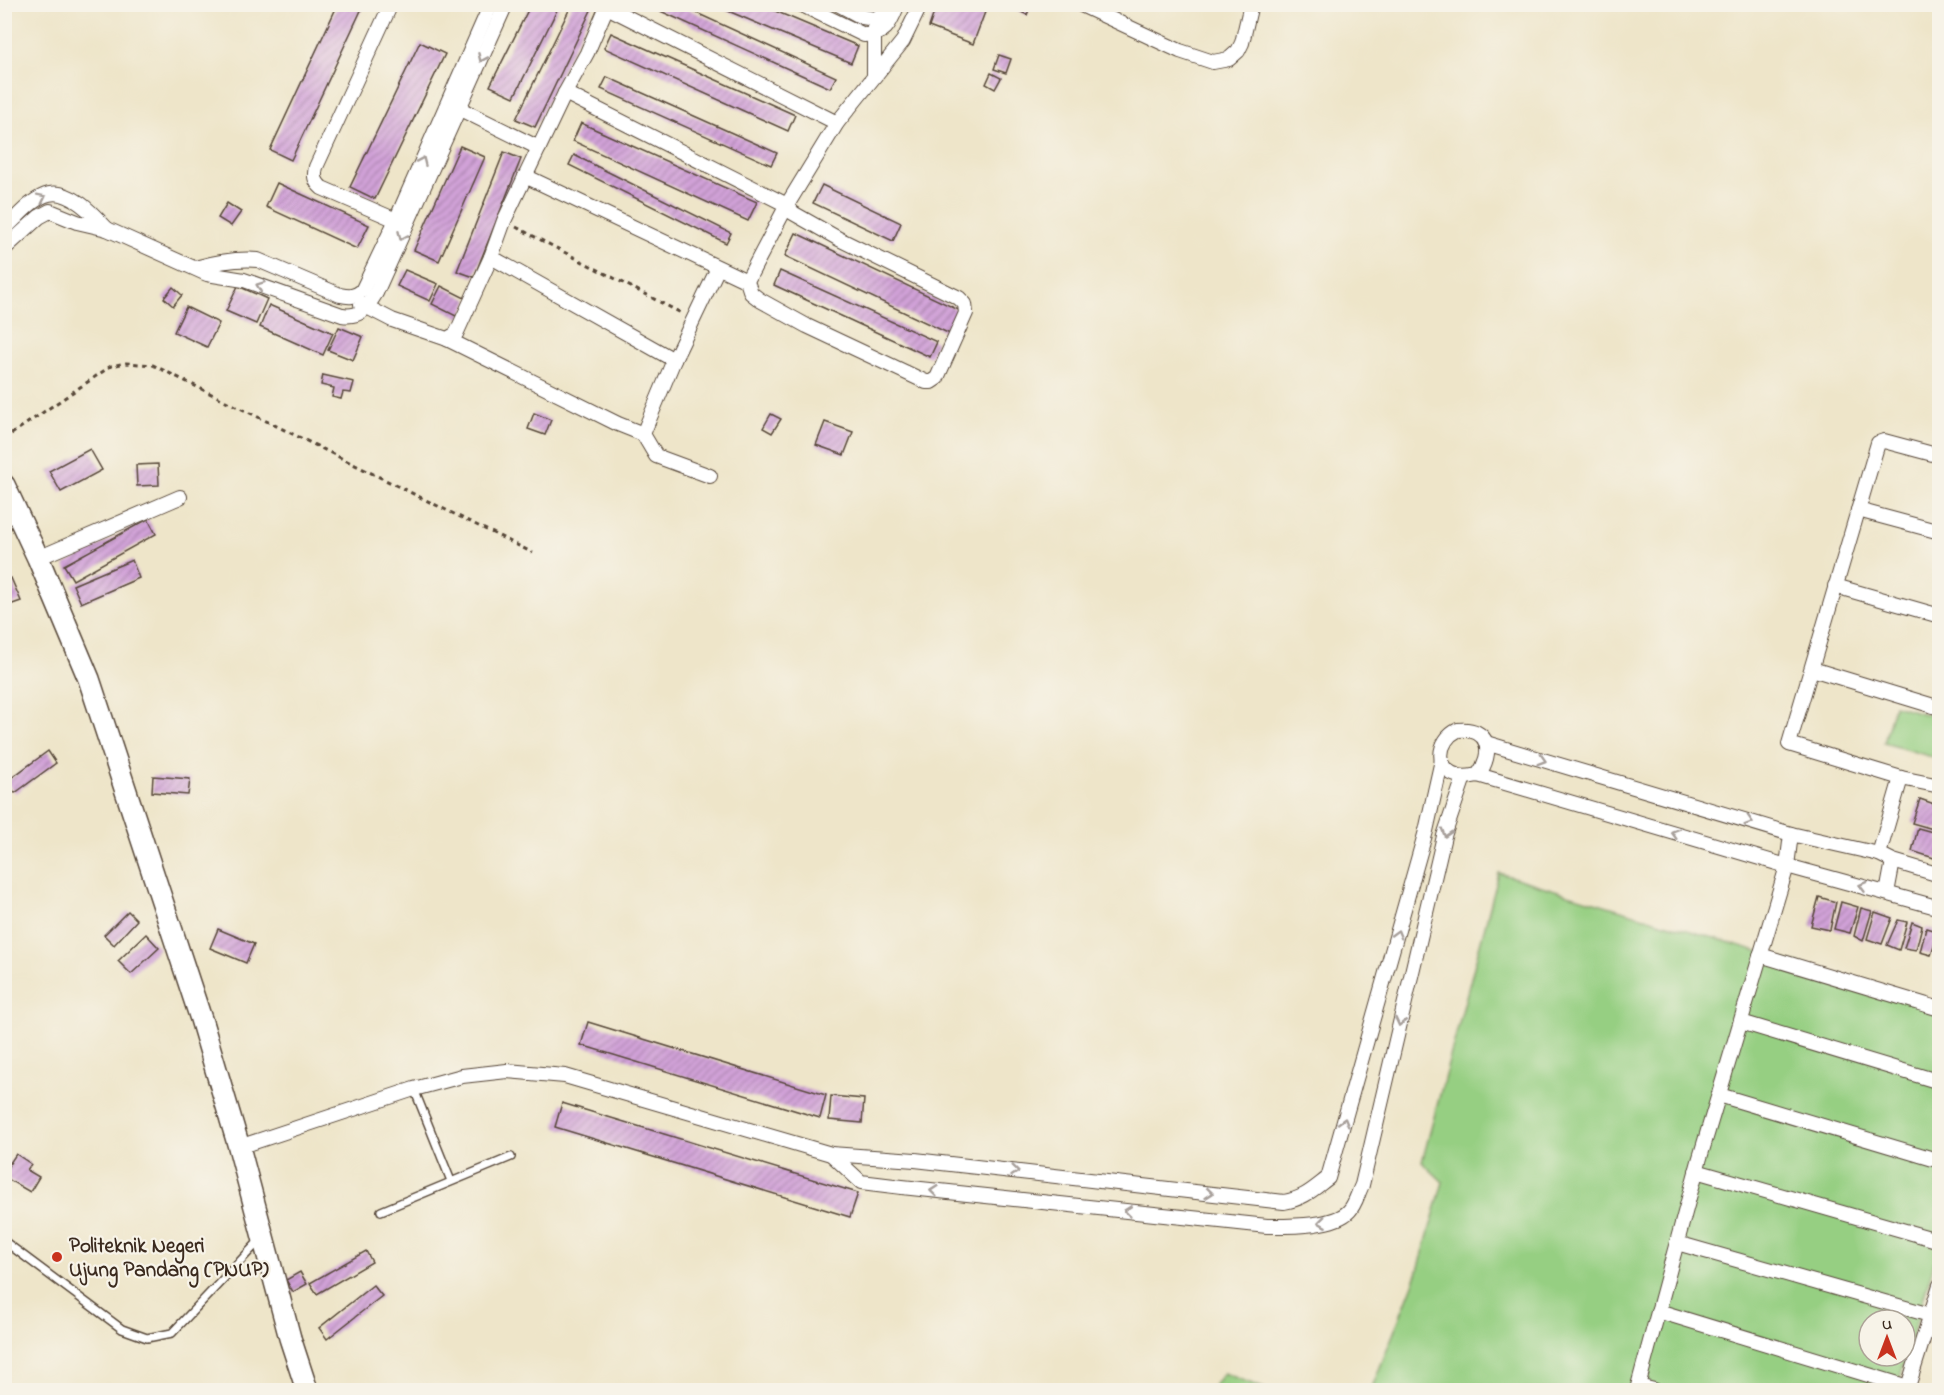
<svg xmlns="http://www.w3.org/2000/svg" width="1944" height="1395" viewBox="0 0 1944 1395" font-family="'Indie Flower',sans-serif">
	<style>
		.grass { fill: #96cf82; stroke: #687c50; stroke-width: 1.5; fill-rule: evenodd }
		.building { fill: url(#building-hatch) }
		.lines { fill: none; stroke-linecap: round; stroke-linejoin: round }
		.service-casing { stroke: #564638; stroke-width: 10 }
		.minor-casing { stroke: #564638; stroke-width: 16 }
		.primary-casing { stroke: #564638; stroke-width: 24 }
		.path { stroke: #564638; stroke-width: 3; stroke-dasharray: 4.5 4.5; stroke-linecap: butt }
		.service { stroke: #fff; stroke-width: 7 }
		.minor { stroke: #fff; stroke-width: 14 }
		.primary { stroke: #fff; stroke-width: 21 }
		.oneway { stroke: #a79f9a }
		.poi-dot { fill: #c8321e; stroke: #f7f3e8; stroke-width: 2 }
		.labels { text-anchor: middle; stroke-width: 4.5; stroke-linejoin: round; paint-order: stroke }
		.poi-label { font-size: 21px; font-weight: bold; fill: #3b2a1e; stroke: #f7f3e8; text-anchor: start }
	</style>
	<defs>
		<pattern id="building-hatch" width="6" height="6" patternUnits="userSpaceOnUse" patternTransform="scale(1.5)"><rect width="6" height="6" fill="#d1a2d8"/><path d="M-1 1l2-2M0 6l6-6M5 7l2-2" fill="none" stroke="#ab84af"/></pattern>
	</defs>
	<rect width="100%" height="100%" fill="#f7f3e8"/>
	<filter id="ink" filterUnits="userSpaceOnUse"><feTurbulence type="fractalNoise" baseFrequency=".0167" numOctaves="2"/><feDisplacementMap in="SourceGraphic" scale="12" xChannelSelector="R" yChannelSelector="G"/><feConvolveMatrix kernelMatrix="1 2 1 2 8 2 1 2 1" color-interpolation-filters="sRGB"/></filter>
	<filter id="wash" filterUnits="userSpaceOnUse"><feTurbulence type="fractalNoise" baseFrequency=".008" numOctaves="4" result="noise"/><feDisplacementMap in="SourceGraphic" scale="24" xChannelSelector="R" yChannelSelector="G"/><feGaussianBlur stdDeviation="1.35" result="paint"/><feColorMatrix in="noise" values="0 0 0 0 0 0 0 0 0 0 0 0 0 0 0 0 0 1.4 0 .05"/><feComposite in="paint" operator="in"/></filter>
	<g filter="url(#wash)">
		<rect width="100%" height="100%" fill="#eee5c9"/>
		<g class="grass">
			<polygon points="1894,705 1939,718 1939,759 1884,743"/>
			<path d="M1499,873L1939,1006V1246L1896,1390H1371L1417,1274L1443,1182L1422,1162ZM1869,1320H1905V1356H1869Z"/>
			<polygon points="1224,1373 1268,1390 1210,1390"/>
		</g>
		<g id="blocks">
			<g class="building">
				<polygon points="338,4 364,4 291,160 270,150"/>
				<polygon points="531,4 560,4 514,97 490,86"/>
				<polygon points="572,4 594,4 535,127 516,119"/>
				<polygon points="645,4 677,4 836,77 830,88"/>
				<polygon points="937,4 988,4 973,44 929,27"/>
				<polygon points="714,5 761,5 858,46 851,63"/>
				<polygon points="1019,5 1031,5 1027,15 1017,10"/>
				<polygon points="611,33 795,115 788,131 604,48"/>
				<polygon points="420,42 445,54 375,199 350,187"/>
				<polygon points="999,55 1011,59 1006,73 994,69"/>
				<polygon points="991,73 1001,78 995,89 986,84"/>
				<polygon points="607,77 777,153 771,165 601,89"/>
				<polygon points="581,123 757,202 748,221 573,141"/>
				<polygon points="460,146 485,157 439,261 414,250"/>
				<polygon points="504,152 521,159 474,277 457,271"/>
				<polygon points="574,155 731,233 726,243 569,165"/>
				<polygon points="277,183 369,225 357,249 266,207"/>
				<polygon points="822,185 901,223 893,241 813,203"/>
				<polygon points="227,203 241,212 231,226 218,218"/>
				<polygon points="796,233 963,312 952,335 785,256"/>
				<polygon points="405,270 438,284 430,301 397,286"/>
				<polygon points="780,271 937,342 930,357 774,285"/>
				<polygon points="238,286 267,299 256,324 226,311"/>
				<polygon points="441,286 469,300 460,318 432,304"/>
				<polygon points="173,287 182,295 173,306 164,298"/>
				<polygon points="269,305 333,333 323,355 260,327"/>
				<polygon points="186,307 219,323 207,347 174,332"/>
				<polygon points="339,327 363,337 353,360 328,350"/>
				<polygon points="323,375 354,382 351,393 343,392 341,399 332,397 334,388 321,385"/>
				<polygon points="534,413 551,420 545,435 528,429"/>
				<polygon points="771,414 781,419 772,433 763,428"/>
				<polygon points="825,422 853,432 844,455 816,445"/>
				<polygon points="90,449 102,470 61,492 49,471"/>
				<polygon points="158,464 159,485 137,486 136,465"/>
				<polygon points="148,519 156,534 73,580 64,565"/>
				<polygon points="132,560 139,578 81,603 73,585"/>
				<polygon points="11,578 21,601 4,607 4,581"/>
				<polygon points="48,751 56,763 15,793 6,782"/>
				<polygon points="153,776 190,779 188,795 152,792"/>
				<polygon points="1920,799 1940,806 1940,831 1912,823"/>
				<polygon points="1918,828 1940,834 1940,860 1912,851"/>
				<polygon points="1819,897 1836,902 1830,930 1811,926"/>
				<polygon points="1841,902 1858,907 1850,933 1834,929"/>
				<polygon points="1861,908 1872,911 1863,941 1854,936"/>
				<polygon points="128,911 137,920 114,945 104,935"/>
				<polygon points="1875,912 1892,918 1882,944 1867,939"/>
				<polygon points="1898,920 1907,922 1899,950 1887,945"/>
				<polygon points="1912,922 1922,926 1916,950 1904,948"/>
				<polygon points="1926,928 1939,932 1931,955 1920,952"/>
				<polygon points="218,929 254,944 246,963 210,948"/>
				<polygon points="146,934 159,948 131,974 118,961"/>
				<polygon points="588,1022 826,1095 820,1118 581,1045"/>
				<polygon points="831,1096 864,1099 862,1123 829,1120"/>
				<polygon points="562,1103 858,1193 850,1217 555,1127"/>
				<polygon points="16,1154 31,1164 27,1170 39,1177 30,1192 4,1177 4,1172"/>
				<polygon points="366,1251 372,1262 317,1294 310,1283"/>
				<polygon points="300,1272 307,1284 293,1292 286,1280"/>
				<polygon points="373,1285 382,1296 327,1339 319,1328"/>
			</g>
		</g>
	</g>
	<g filter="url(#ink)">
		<use href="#blocks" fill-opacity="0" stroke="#564638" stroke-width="1.5"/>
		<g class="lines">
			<defs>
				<g id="service">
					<polyline points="414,1089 451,1181"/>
					<polyline points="381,1211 511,1157"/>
					<polyline points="4,1241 122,1329 147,1338 172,1333 261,1239"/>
				</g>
				<g id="minor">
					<path d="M391,4L316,167C314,176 314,181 322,188L396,220"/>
					<polyline points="608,4 587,53 565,93 787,205 793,213 839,239 959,298 965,304 966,313 937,378 931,382 926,382 807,326 760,300 751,293 747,281 787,205 837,123 903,41 921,4"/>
					<path d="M800,4L864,35C887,35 890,23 898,4"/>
					<polyline points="838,4 862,17 875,19 881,15 885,4"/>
					<polyline points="1079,4 1180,51 1213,62 1229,59 1238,51 1242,43 1251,4"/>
					<polyline points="607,7 837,123"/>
					<polyline points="874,27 874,75"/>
					<polyline points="452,105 539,148"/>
					<polyline points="525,176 747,281"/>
					<path d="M4,229C17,218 32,198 49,194C71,189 94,215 107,229"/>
					<path d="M4,249L39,217L50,211L77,222L107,229L207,274L244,280L342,315C360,318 367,308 376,293L506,4"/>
					<polyline points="491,257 674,360"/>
					<path d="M195,268C216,262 236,258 258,260L340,295C350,297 354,297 362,291L396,220L491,4"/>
					<polyline points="361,304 392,320 447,339 456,334 491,257 504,221 565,93"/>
					<polyline points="447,339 618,424 643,434 674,360 718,268"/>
					<polyline points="643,434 656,456 710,476"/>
					<polyline points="1940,456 1884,441 1878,443 1789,744 1901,778 1940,786"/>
					<polyline points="1858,510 1940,532"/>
					<polyline points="38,558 180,497"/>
					<polyline points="1835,586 1940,616"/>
					<polyline points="1812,669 1940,708"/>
					<path d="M1458,730C1490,727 1494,753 1478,775C1472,776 1466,778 1459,776C1434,770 1437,740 1458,730Z"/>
					<polyline points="1486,743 1791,834 1879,854 1893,861 1940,875"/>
					<polyline points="1478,775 1787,866 1940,908"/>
					<polyline points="1879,854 1901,778"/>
					<polyline points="1887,893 1893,861"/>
					<polyline points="1760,955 1940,1009"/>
					<polyline points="1741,1022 1940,1082"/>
					<polyline points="1719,1095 1940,1161"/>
					<path d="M239,1147L414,1089L462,1076L507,1071L565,1076L831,1154L915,1160L1284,1202C1305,1198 1312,1190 1328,1178L1426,831L1442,760"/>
					<path d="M831,1154L861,1182L902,1187L1267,1226C1289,1226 1334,1227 1349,1211C1355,1205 1358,1193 1362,1185L1444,836L1464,777"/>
					<polyline points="1696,1171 1940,1241"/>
					<polyline points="1677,1243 1930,1315"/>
					<polyline points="1658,1311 1908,1387"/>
					<polyline points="1654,1390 1638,1386 1699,1161 1787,866 1791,834"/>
					<polyline points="1907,1390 1940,1285"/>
				</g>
				<polyline id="primary" points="4,485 38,558 89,679 201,1019 239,1147 290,1338 307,1390"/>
			</defs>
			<use href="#service" class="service-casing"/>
			<use href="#minor" class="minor-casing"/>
			<use href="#primary" class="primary-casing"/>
			<g class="path">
				<polyline points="516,227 681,313"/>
				<polyline points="4,439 111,366 126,363 153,365 533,553"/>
			</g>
			<use href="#service" class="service"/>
			<use href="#minor" class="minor"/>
			<use href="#primary" class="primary"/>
		</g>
		<defs><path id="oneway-chevron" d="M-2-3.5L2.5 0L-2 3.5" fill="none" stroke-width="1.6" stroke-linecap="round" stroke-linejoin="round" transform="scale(1.5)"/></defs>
		<g class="oneway">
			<use href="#oneway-chevron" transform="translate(482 58) rotate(114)"/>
			<use href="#oneway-chevron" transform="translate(422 161) rotate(-66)"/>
			<use href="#oneway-chevron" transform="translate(42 198) rotate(-26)"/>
			<use href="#oneway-chevron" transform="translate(402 236) rotate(114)"/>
			<use href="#oneway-chevron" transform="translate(260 286) rotate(-159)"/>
			<use href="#oneway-chevron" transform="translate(1542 760) rotate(17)"/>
			<use href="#oneway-chevron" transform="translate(1749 821) rotate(17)"/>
			<use href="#oneway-chevron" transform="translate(1446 833) rotate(107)"/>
			<use href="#oneway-chevron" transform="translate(1675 833) rotate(-164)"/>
			<use href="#oneway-chevron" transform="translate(1863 886) rotate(-165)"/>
			<use href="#oneway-chevron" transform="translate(1397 934) rotate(-74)"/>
			<use href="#oneway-chevron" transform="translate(1400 1022) rotate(103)"/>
			<use href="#oneway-chevron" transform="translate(1344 1122) rotate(-74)"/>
			<use href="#oneway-chevron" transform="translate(1015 1171) rotate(6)"/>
			<use href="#oneway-chevron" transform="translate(934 1191) rotate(-174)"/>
			<use href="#oneway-chevron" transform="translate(1209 1193) rotate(6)"/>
			<use href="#oneway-chevron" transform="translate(1128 1211) rotate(-174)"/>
			<use href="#oneway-chevron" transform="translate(1322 1222) rotate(173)"/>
		</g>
	</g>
	<circle class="poi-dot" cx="57" cy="1257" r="6"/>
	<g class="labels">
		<g class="poi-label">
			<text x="69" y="1252">Politeknik Negeri<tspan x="69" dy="24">Ujung Pandang (PNUP)</tspan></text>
		</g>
	</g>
	<rect width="1944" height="1395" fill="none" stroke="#f7f3e8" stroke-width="24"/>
	<g transform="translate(1887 1338)"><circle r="28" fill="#f7f3e8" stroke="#aca397" stroke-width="1.5"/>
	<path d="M0-4.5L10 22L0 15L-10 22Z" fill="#c8321e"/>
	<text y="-9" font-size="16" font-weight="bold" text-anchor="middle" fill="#3b2a1e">U</text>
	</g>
</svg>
